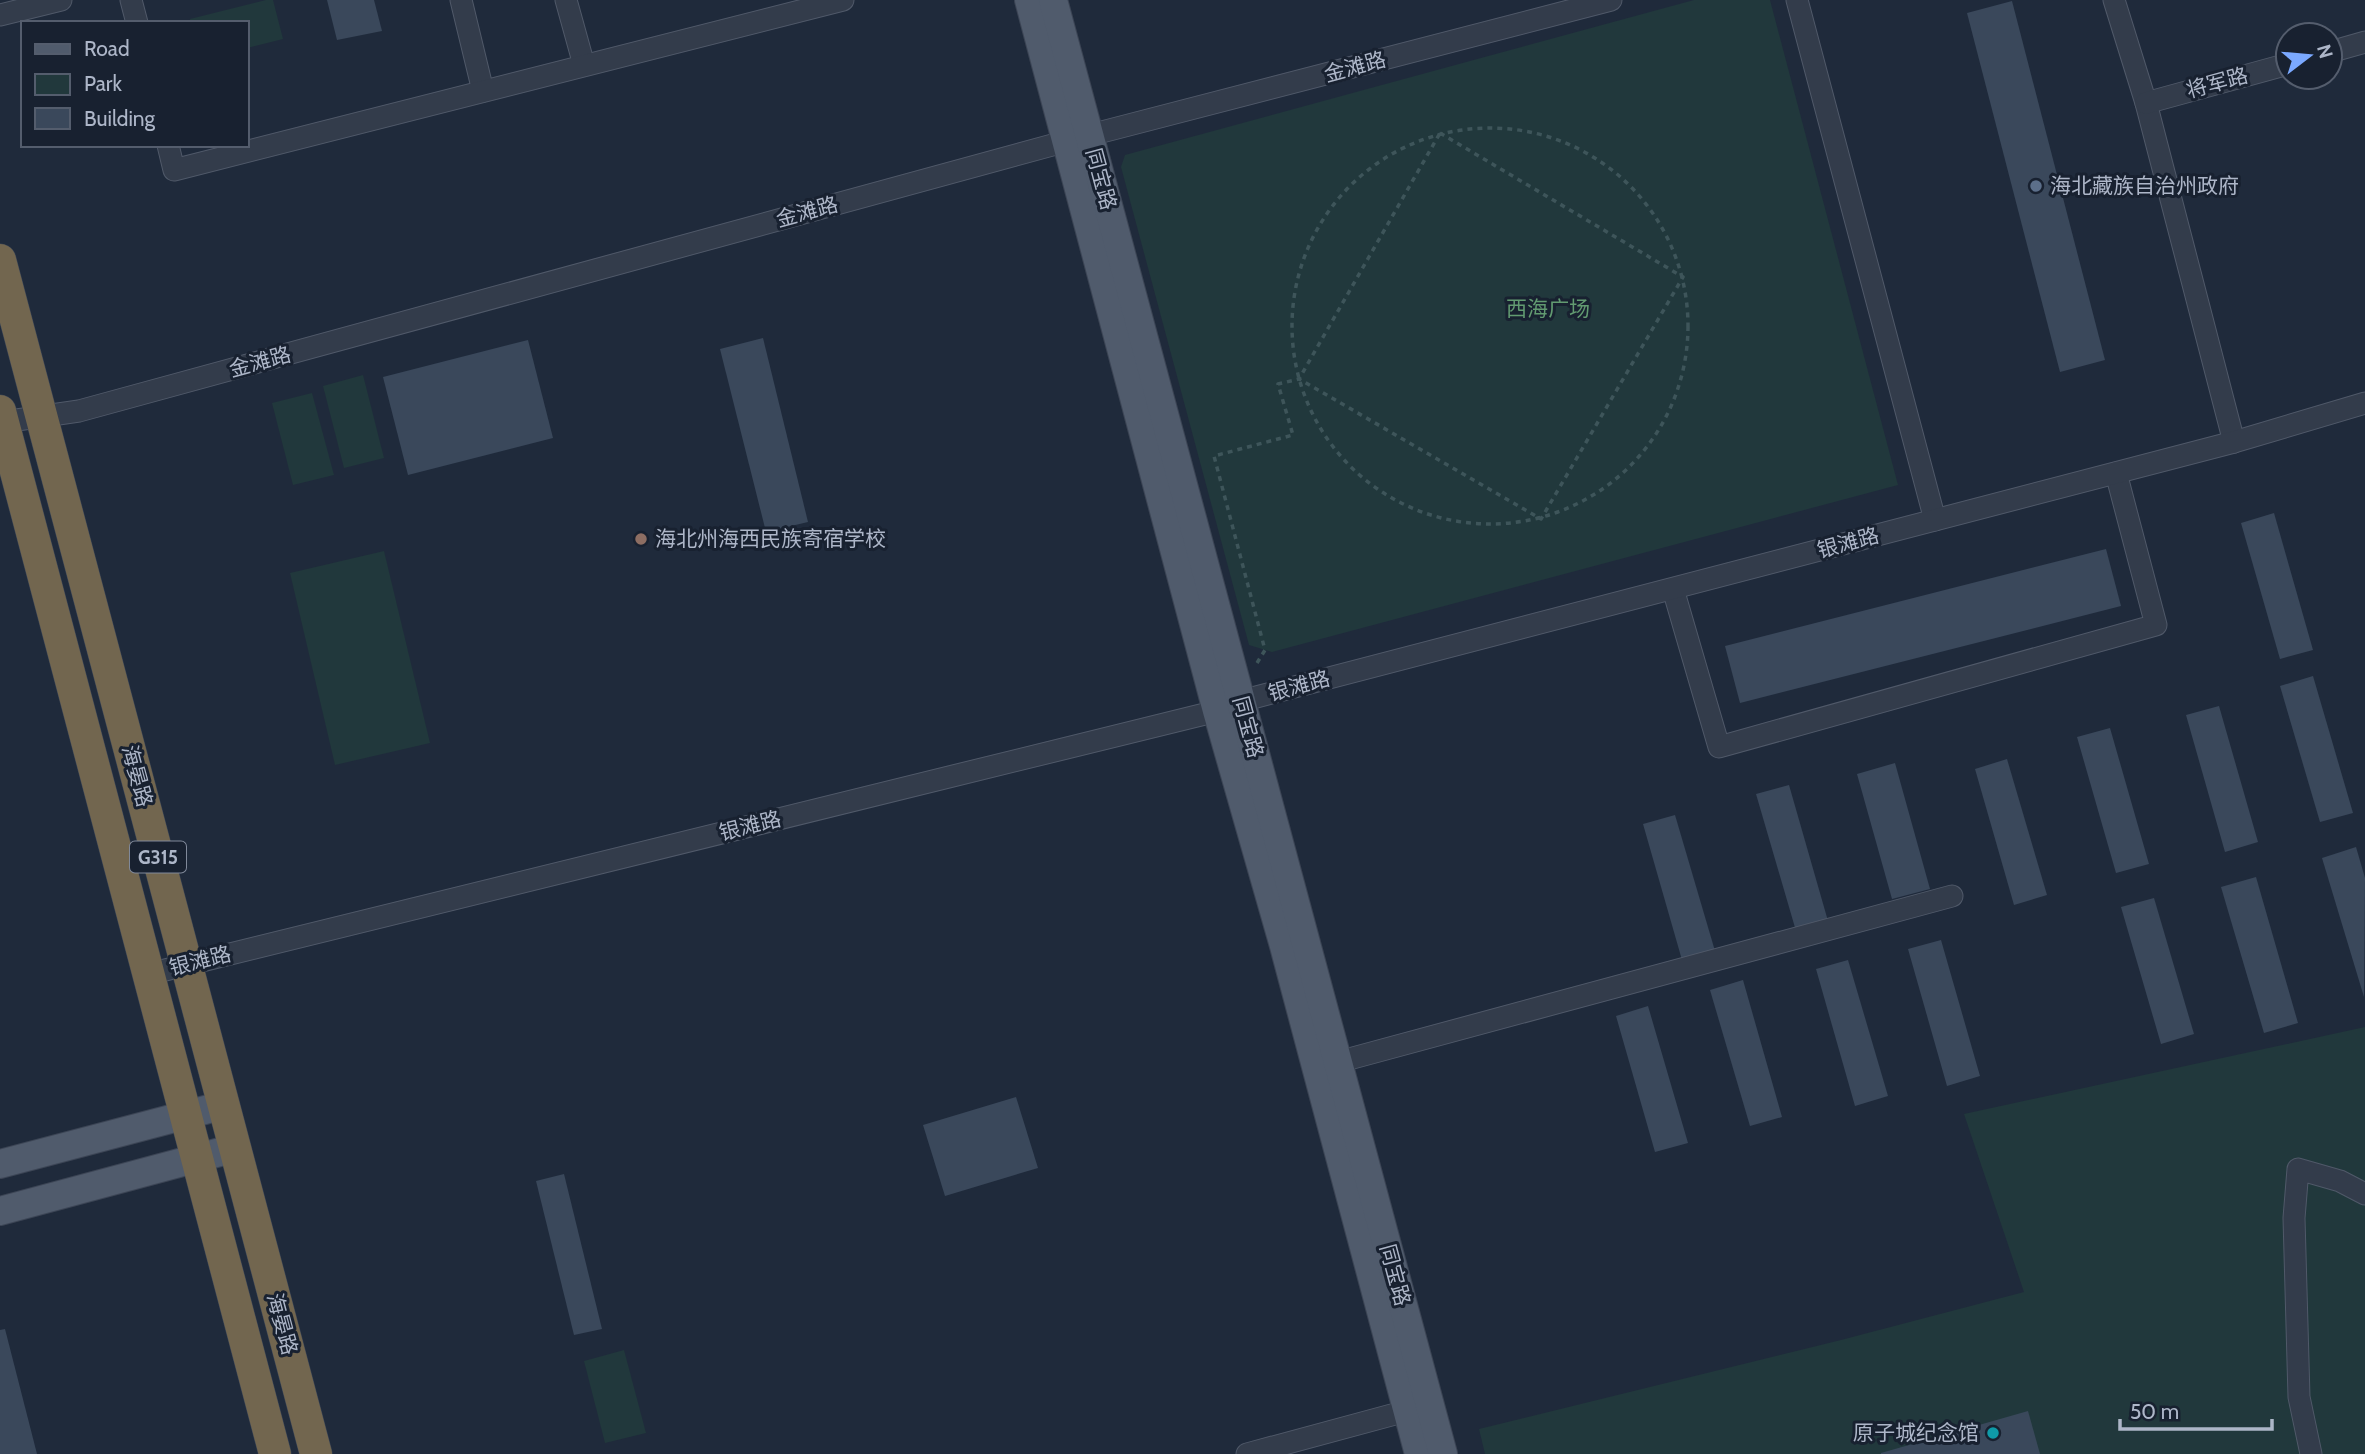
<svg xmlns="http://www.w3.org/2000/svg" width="2365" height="1454" viewBox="0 0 2365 1454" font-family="Cabin,'Noto Sans SC',sans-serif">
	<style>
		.green { fill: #21383c }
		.building { fill: #3a485b }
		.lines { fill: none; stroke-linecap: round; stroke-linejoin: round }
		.minor-casing { stroke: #505969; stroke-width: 23 }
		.major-casing { stroke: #3c4555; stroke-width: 30 }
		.highway-casing { stroke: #3d4656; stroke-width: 33 }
		.path { stroke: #3e555a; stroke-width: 3.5; stroke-dasharray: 5 5; stroke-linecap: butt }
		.minor { stroke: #333c4b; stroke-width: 21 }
		.major { stroke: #505b6c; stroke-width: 28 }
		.highway { stroke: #72664f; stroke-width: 32 }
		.service-dot { fill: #5c6f8a; stroke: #182130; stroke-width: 2.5 }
		.education-dot { fill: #8d6e63; stroke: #182130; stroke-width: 2.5 }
		.culture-dot { fill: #0f9aa8; stroke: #182130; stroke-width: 2.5 }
		.labels { text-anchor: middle; stroke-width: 6; stroke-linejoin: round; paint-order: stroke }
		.shield { fill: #182130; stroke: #80899a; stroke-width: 2 }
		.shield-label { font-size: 19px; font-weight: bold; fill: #adb6c8 }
		.street-label { font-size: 21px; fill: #adb6c8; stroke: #182130 }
		.poi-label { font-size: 21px; fill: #adb6c8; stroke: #182130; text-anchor: start }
		.park-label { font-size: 21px; fill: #629b71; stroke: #182130 }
	</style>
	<rect width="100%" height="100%" fill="#1f2a3b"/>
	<g class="green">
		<polygon points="266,0 273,0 283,39 247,48 247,23 191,23 190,19"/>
		<polygon points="1694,0 1770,0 1898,485 1272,652 1249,645 1121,167 1125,155"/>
		<polygon points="363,375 384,458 344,468 323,386"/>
		<polygon points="312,393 334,475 293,485 272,403"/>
		<polygon points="384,551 430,743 335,765 290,573"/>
		<polygon points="2365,1027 2365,1454 1485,1454 1479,1429 1841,1340 2024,1292 1964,1114"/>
		<polygon points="624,1350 646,1433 605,1443 584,1361"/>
	</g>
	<g class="building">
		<polygon points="327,0 374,0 382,31 337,40"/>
		<polygon points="2012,1 2105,360 2060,372 1967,13"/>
		<polygon points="763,338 808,522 766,532 720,349"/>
		<polygon points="528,340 553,438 408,475 383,377"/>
		<polygon points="2274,513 2313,650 2280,659 2241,523"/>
		<polygon points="2106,549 2121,606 1740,703 1725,646"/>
		<polygon points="2313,676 2353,813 2320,822 2280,686"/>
		<polygon points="2219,706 2258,842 2225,852 2186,715"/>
		<polygon points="2110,728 2149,864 2116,873 2077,737"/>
		<polygon points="2007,759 2047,895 2014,905 1975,769"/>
		<polygon points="1895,763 1930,889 1892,899 1857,774"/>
		<polygon points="1789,785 1828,921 1796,931 1756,794"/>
		<polygon points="1675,815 1715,951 1682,960 1643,824"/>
		<polygon points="2356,847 2365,878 2364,997 2322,858"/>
		<polygon points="2256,877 2298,1023 2264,1033 2221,887"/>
		<polygon points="2154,898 2194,1034 2161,1044 2121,907"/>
		<polygon points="1941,940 1980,1076 1947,1086 1908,949"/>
		<polygon points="1848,960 1888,1096 1855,1106 1816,969"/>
		<polygon points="1743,980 1782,1117 1750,1126 1710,990"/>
		<polygon points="1648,1006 1688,1143 1655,1152 1616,1016"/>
		<polygon points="1016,1097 1038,1168 945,1196 923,1125"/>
		<polygon points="564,1174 602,1329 574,1335 536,1181"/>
		<polygon points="5,1329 37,1454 0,1454 0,1330"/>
		<polygon points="2028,1411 2040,1454 1881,1454 1881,1453"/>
	</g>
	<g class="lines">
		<defs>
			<g id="minor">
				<polyline points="131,0 137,23"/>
				<polyline points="461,0 483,91"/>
				<polyline points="566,0 584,65"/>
				<polyline points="1797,0 1935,520"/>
				<polyline points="2114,0 2146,103 2234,442"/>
				<polyline points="0,15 61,0"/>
				<polyline points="2330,52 2365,42"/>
				<polyline points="2146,103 2288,64"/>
				<polyline points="168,145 174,170 843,0"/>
				<polyline points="3,422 79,411 1067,141 1611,0"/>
				<polyline points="1673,589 1719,747 2156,625 2116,473"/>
				<polyline points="149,974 1217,711 1241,701 2234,442 2365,403"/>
				<polyline points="1338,1062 1952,896"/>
				<polyline points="1247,1454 1421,1407"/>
				<polyline points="2311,1454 2299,1397 2294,1218 2298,1169 2340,1181 2365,1194"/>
			</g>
			<g id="major">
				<polyline points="1029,0 1217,711 1284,946 1419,1454"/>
				<polyline points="1053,0 1443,1454"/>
				<polyline points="0,1164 224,1105"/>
				<polyline points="0,1211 235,1148"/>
			</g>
			<g id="highway">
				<polyline points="0,260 316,1454"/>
				<polyline points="0,411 275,1454"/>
			</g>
		</defs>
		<use href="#minor" class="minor-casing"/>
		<use href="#major" class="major-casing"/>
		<use href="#highway" class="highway-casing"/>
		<g class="path">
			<circle cx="1490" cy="326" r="198"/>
			<polygon points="1440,133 1683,277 1541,519 1299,379"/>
			<polyline points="1257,663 1265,650 1214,456 1293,435 1278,384 1299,379"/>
		</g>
		<use href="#minor" class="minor"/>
		<use href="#major" class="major"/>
		<use href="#highway" class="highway"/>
	</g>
	<circle class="service-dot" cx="2036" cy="186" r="7"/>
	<circle class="education-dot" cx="641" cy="539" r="7"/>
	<circle class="culture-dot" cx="1993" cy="1433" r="7"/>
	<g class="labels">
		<rect class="shield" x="130" y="841.5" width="56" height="31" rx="5"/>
		<g class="shield-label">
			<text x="158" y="864">G315</text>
		</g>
		<g class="street-label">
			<text transform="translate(1355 67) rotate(-15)" y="7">金滩路</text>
			<text transform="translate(2217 83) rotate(-15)" y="7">将军路</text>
			<text transform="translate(1101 179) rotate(75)" y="7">同宝路</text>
			<text transform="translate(807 212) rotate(-15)" y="7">金滩路</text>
			<text transform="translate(260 362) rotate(-15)" y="7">金滩路</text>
			<text transform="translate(1848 543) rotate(-15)" y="7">银滩路</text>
			<text transform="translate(1299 686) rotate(-15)" y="7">银滩路</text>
			<text transform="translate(1248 727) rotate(75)" y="7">同宝路</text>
			<text transform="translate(137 776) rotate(75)" y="7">海晏路</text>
			<text transform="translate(750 826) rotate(-14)" y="7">银滩路</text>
			<text transform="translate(200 961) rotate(-14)" y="7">银滩路</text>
			<text transform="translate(1395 1275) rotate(75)" y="7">同宝路</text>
			<text transform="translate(282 1324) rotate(75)" y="7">海晏路</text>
		</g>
		<g class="poi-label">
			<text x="2050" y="193">海北藏族自治州政府</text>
			<text x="655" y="546">海北州海西民族寄宿学校</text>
			<text x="1979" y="1440" text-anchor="end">原子城纪念馆</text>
		</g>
		<g class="park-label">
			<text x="1548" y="316">西海广场</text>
		</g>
	</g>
	<rect x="21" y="21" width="228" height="126" fill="#182130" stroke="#545d6d" stroke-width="2"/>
	<rect x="35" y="44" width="35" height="10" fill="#505b6c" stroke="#545d6d" stroke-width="2"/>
	<text x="84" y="56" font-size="21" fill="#adb6c8">Road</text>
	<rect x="35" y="74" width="35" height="21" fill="#21383c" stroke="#545d6d" stroke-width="2"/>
	<text x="84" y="91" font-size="21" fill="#adb6c8">Park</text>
	<rect x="35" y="108" width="35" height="21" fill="#3a485b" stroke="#545d6d" stroke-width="2"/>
	<text x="84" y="126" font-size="21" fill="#adb6c8">Building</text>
	<g transform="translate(2309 56) rotate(74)"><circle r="33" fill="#182130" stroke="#545d6d" stroke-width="2"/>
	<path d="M0-5L12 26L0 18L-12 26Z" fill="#7ba9ff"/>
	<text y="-10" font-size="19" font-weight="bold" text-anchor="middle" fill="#adb6c8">N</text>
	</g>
	<path d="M2120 1419v10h152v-10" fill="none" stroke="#adb6c8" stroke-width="3.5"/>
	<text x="2130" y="1419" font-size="21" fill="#adb6c8" stroke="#182130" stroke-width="5" paint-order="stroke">50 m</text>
</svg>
